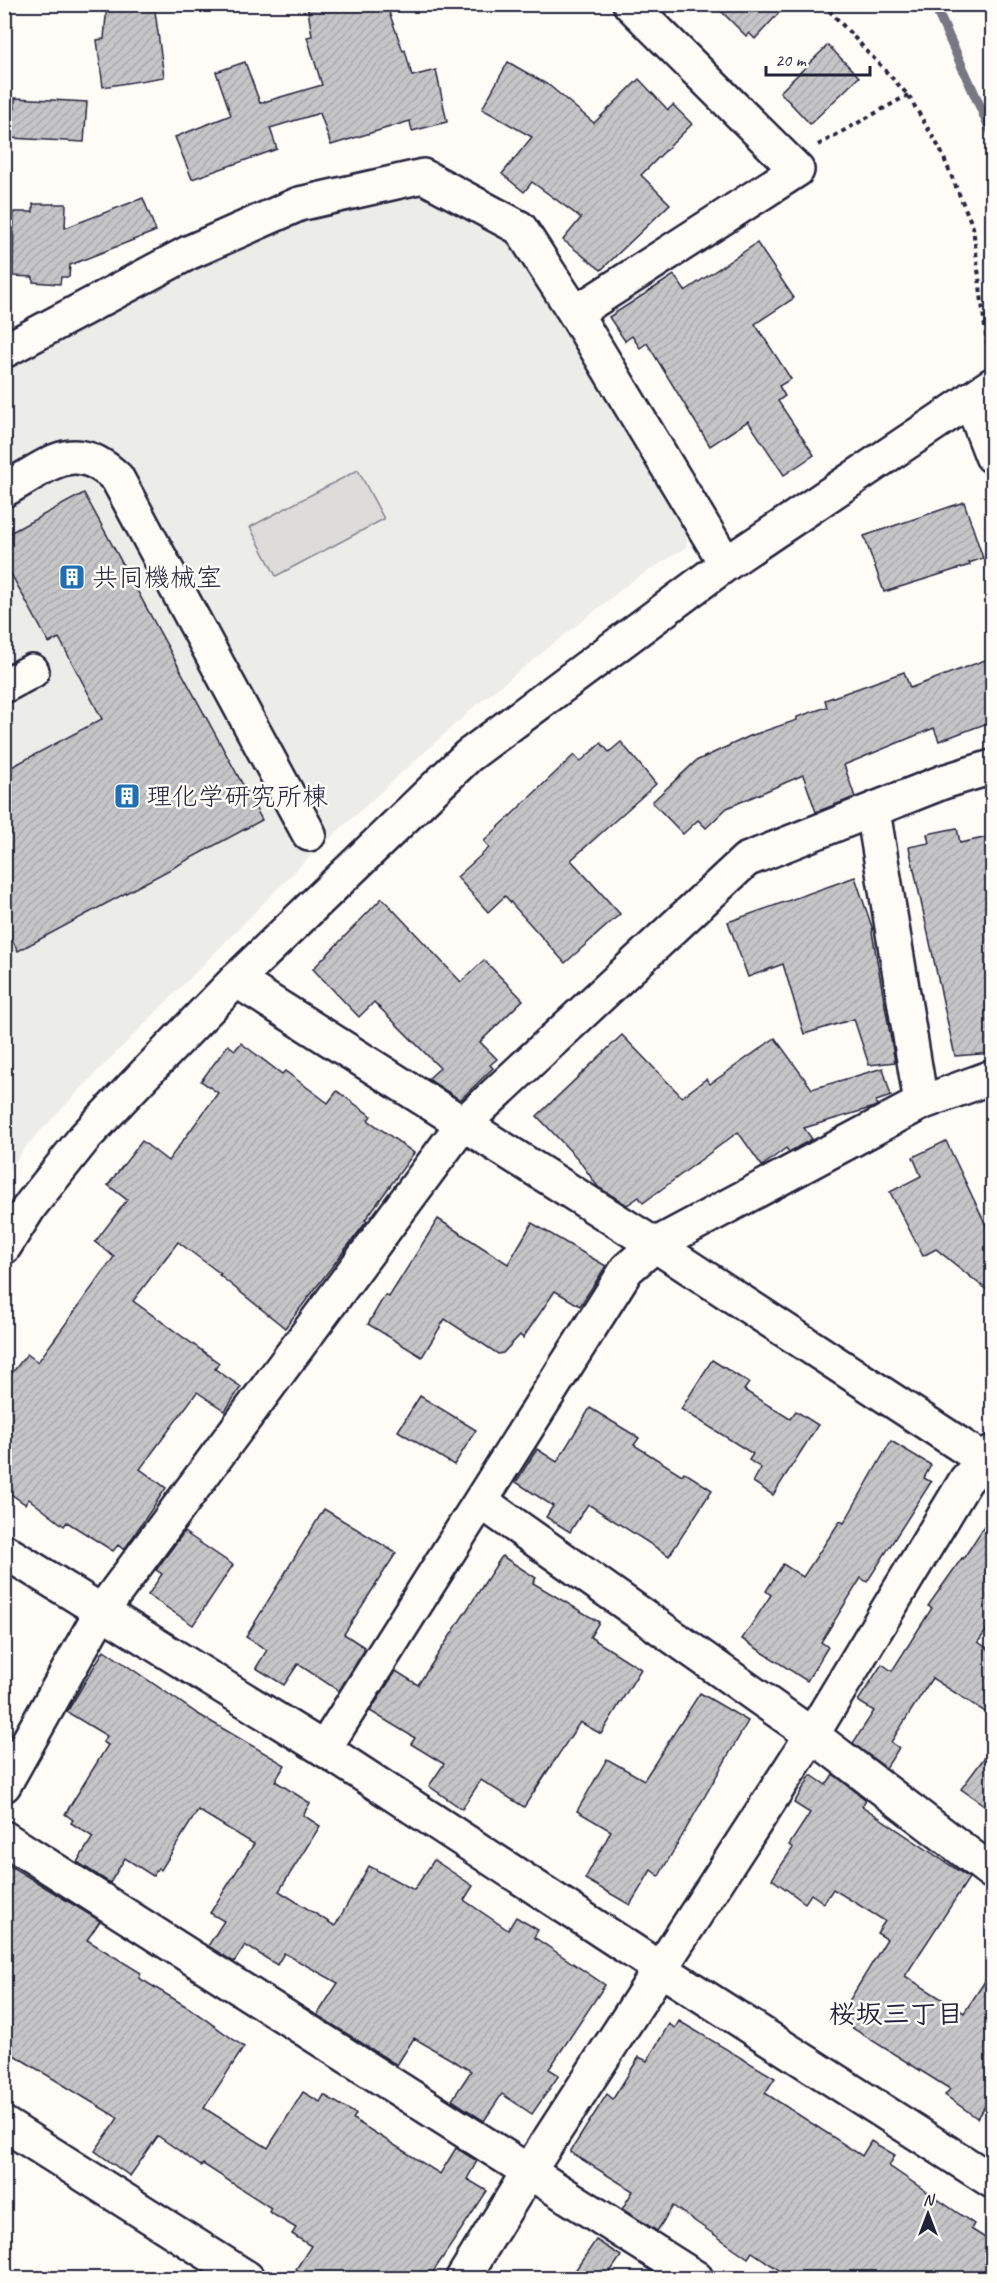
<svg xmlns="http://www.w3.org/2000/svg" width="997" height="2283" viewBox="0 0 997 2283" font-family="Caveat,'Klee One',sans-serif">
	<style>
		.built { fill: #ecece9 }
		.garden { fill: #dddcdb; stroke: #807f8b; stroke-width: 1.5 }
		.lines { fill: none; stroke-linecap: round; stroke-linejoin: round }
		.stream { stroke: #787885; stroke-width: 10 }
		.building { fill: url(#building-hatch); stroke: #22223b; stroke-width: 1.5 }
		.minor-casing { stroke: #22223b; stroke-width: 38 }
		.path { stroke: #22223b; stroke-width: 4; stroke-dasharray: 4.5 4.5; stroke-linecap: butt }
		.minor { stroke: #fdfcf7; stroke-width: 33 }
		.labels { text-anchor: middle; stroke-width: 5; stroke-linejoin: round; paint-order: stroke }
		.poi-label { font-size: 26px; fill: #22223b; stroke: #fdfcf7; text-anchor: start }
		.neighbourhood-label { font-size: 27px; font-weight: bold; fill: #22223b; stroke: #fdfcf7 }
	</style>
	<defs>
		<pattern id="building-hatch" width="6" height="6" patternUnits="userSpaceOnUse" patternTransform="scale(1.5)"><rect width="6" height="6" fill="#c6c6c8"/><path d="M-1 1l2-2M0 6l6-6M5 7l2-2" fill="none" stroke="#aaaaad"/></pattern>
	</defs>
	<rect width="100%" height="100%" fill="#fdfcf7"/>
	<filter id="ink" filterUnits="userSpaceOnUse"><feTurbulence type="fractalNoise" baseFrequency=".0167" numOctaves="2"/><feDisplacementMap in="SourceGraphic" scale="12" xChannelSelector="R" yChannelSelector="G"/><feConvolveMatrix kernelMatrix="1 2 1 2 8 2 1 2 1" color-interpolation-filters="sRGB"/></filter>
	<g filter="url(#ink)">
		<polygon class="built" points="419,188 511,235 689,525 686,547 631,582 474,707 306,860 103,1066 27,1145 5,1176 5,372 214,260 302,223"/>
		<polygon class="garden" points="358,470 384,519 276,576 250,527"/>
		<g class="lines">
			<polyline class="stream" points="934,4 992,133"/>
		</g>
		<g class="building">
			<polygon points="107,4 154,4 164,77 103,87 97,40 104,39"/>
			<polygon points="307,4 386,4 403,51 405,50 412,76 436,70 447,122 412,131 410,121 331,145 320,113 270,128 277,149 192,179 175,137 231,115 216,72 245,62 260,103 322,85 307,37 312,36"/>
			<polygon points="714,4 787,4 755,39 749,33 746,36"/>
			<polygon points="828,45 859,77 810,124 780,92"/>
			<polygon points="508,62 550,86 594,123 639,79 668,110 673,105 692,124 641,175 670,204 601,270 563,240 581,218 532,182 524,192 502,174 532,137 482,109"/>
			<polygon points="15,98 87,102 84,142 10,138 11,108 15,108"/>
			<polygon points="143,198 156,231 70,265 69,277 61,277 60,284 33,282 33,277 13,276 14,212 33,212 33,204 66,204 65,228"/>
			<polygon points="757,243 794,298 755,324 791,379 779,386 785,396 778,401 814,455 784,475 748,421 710,446 647,343 640,348 632,336 625,341 609,317 674,275 685,291"/>
			<polygon points="84,493 262,820 18,951 4,924 4,771 102,719 59,638 49,643 4,561 4,536"/>
			<polygon points="964,502 983,558 969,563 970,565 884,592 864,536"/>
			<polygon points="993,657 993,721 939,741 934,728 844,765 855,797 816,812 803,775 727,808 706,828 698,820 683,834 652,802 696,761 750,736 797,720 797,717 827,707 825,700 904,672 910,688"/>
			<polygon points="621,742 656,784 571,860 620,914 565,963 505,896 488,912 457,877 489,848 484,841 574,755 580,762 601,743 609,752"/>
			<polygon points="957,828 960,843 993,836 993,1053 955,1056 909,847 929,843 927,834"/>
			<polygon points="855,877 873,930 872,932 895,1062 869,1065 854,1019 804,1034 783,964 748,977 728,922"/>
			<polygon points="382,898 461,982 484,960 523,1000 480,1042 497,1059 490,1065 493,1068 460,1100 428,1079 440,1068 374,1002 359,1017 313,969"/>
			<polygon points="622,1035 682,1097 706,1079 710,1084 775,1038 812,1089 883,1068 891,1096 876,1101 877,1105 874,1107 804,1128 812,1139 789,1152 786,1148 762,1166 738,1132 643,1203 639,1197 627,1205 598,1187 578,1159 537,1116"/>
			<polygon points="241,1043 282,1074 285,1071 328,1103 337,1091 371,1116 368,1120 414,1153 365,1220 367,1221 285,1328 219,1275 221,1274 178,1242 133,1301 219,1363 215,1369 241,1387 225,1411 197,1392 140,1469 166,1488 124,1550 118,1545 113,1551 67,1522 64,1526 29,1499 25,1504 4,1489 4,1383 27,1354 38,1362 114,1257 95,1242 127,1200 108,1185 142,1141 168,1161 218,1093 201,1081 228,1045 235,1050"/>
			<polygon points="946,1141 993,1240 993,1295 936,1249 923,1256 890,1192 921,1176 913,1157"/>
			<polygon points="438,1219 508,1264 532,1223 606,1266 580,1306 555,1291 523,1338 520,1335 503,1353 498,1354 445,1319 422,1357 368,1324 385,1295 389,1297"/>
			<polygon points="712,1360 749,1383 744,1390 790,1419 796,1411 818,1425 773,1495 753,1482 761,1468 749,1460 753,1454 681,1409"/>
			<polygon points="420,1396 476,1430 454,1465 398,1431"/>
			<polygon points="590,1408 639,1438 634,1445 682,1475 684,1472 712,1490 669,1556 588,1504 570,1532 546,1517 553,1506 516,1482 537,1449 557,1462"/>
			<polygon points="891,1441 931,1465 924,1478 931,1482 867,1582 861,1578 821,1642 828,1647 807,1681 742,1639 771,1595 766,1591 783,1564 803,1577 840,1521 844,1523"/>
			<polygon points="324,1509 396,1553 344,1634 364,1647 364,1651 339,1691 298,1664 284,1685 256,1668 267,1650 246,1637"/>
			<polygon points="993,1513 993,1621 978,1642 993,1652 993,1717 932,1678 891,1742 899,1748 886,1768 853,1743 874,1711 858,1701 882,1664 892,1671 932,1608 928,1606 962,1558 963,1559"/>
			<polygon points="184,1532 233,1565 193,1625 148,1595 162,1574 156,1570"/>
			<polygon points="502,1556 536,1578 533,1583 599,1622 590,1637 641,1669 601,1734 580,1722 524,1807 481,1780 462,1809 429,1786 444,1764 411,1744 415,1738 370,1711 396,1671 418,1685"/>
			<polygon points="104,1650 198,1714 285,1765 275,1781 310,1803 303,1815 320,1826 279,1891 335,1926 369,1866 414,1890 434,1860 473,1886 464,1900 508,1930 516,1917 538,1930 534,1937 605,1985 549,2069 559,2075 532,2114 502,2094 484,2121 452,2100 471,2071 414,2038 397,2065 317,2015 338,1983 284,1953 277,1965 245,1945 234,1962 208,1946 224,1921 210,1913 254,1844 198,1810 161,1870 158,1868 153,1876 125,1858 110,1883 77,1862 93,1837 71,1823 73,1820 65,1814 108,1745 103,1742 107,1736 67,1712"/>
			<polygon points="700,1693 748,1721 659,1876 651,1870 630,1905 585,1879 611,1831 577,1811 607,1759 644,1780"/>
			<polygon points="993,1746 993,1811 961,1789"/>
			<polygon points="833,1774 866,1800 862,1806 969,1878 905,1976 964,2013 993,1969 993,2094 977,2118 945,2095 950,2089 838,2019 887,1939 877,1933 885,1921 833,1889 824,1903 811,1894 805,1903 772,1879 793,1848 789,1845 810,1813 794,1803 811,1775 826,1785"/>
			<polygon points="4,1862 100,1921 87,1940 141,1973 139,1978 189,2008 244,2047 204,2108 268,2148 303,2092 320,2102 324,2095 356,2114 353,2119 440,2174 456,2148 477,2161 467,2179 487,2191 429,2278 310,2278 296,2269 311,2246 292,2234 296,2228 269,2212 271,2208 203,2164 201,2166 158,2136 130,2176 95,2151 118,2118 4,2049"/>
			<polygon points="679,2021 775,2078 765,2093 862,2156 871,2141 895,2155 889,2166 974,2224 971,2229 993,2243 993,2278 791,2278 752,2252 748,2258 673,2206 657,2231 622,2209 633,2191 570,2152 607,2094 613,2099 639,2057 647,2061 669,2024 675,2028"/>
			<polygon points="596,2240 621,2256 606,2278 570,2278"/>
		</g>
		<g class="lines">
			<defs>
				<g id="minor">
					<polyline points="575,313 797,170 630,4"/>
					<polyline points="4,351 188,253 299,204 423,176 520,228 575,313 726,564"/>
					<polyline points="970,399 992,456"/>
					<path d="M4,490C49,466 73,436 117,478L309,834"/>
					<polyline points="4,686 32,671"/>
					<polyline points="873,811 921,1103"/>
					<polyline points="236,980 655,1245 985,1461 992,1468"/>
					<polyline points="4,1247 30,1206 85,1137 143,1076 236,980 468,756 726,564 992,385"/>
					<polyline points="482,1502 812,1735 992,1872"/>
					<polyline points="4,1551 324,1749 659,1968 992,2181"/>
					<polyline points="324,1749 627,1269 655,1245 921,1103 992,1077"/>
					<polyline points="4,1785 101,1612 462,1125 746,860 943,782 992,767"/>
					<polyline points="4,1838 696,2278"/>
					<polyline points="4,2124 247,2278"/>
					<polyline points="463,2278 529,2171 812,1735 966,1480 992,1452"/>
				</g>
			</defs>
			<use href="#minor" class="minor-casing"/>
			<g class="path">
				<polyline points="823,4 908,95 940,149 973,227 988,353"/>
				<polyline points="818,145 908,95"/>
			</g>
			<use href="#minor" class="minor"/>
		</g>
	</g>
	<defs>
		<symbol id="building-square" viewBox="-11 -11 22 22"><rect x="-9" y="-9" width="18" height="18" rx="4" fill="#1f6fb2" stroke="#fdfcf7"/><path d="M-4-6H4V6H1V3H-1V6H-4ZM-2.5-4.3h1.7v1.8h-1.7ZM.8-4.3h1.7v1.8H.8ZM-2.5-1h1.7V.8h-1.7ZM.8-1h1.7V.8H.8Z" fill="#fff"/></symbol>
	</defs>
	<g fill-rule="evenodd">
		<use href="#building-square" x="57" y="562" width="30" height="30"/>
		<use href="#building-square" x="112" y="781" width="30" height="30"/>
	</g>
	<g class="labels">
		<g class="poi-label">
			<text x="92" y="586">共同機械室</text>
			<text x="146" y="805">理化学研究所棟</text>
		</g>
		<g class="neighbourhood-label">
			<text x="896" y="2023">桜坂三丁目</text>
		</g>
	</g>
	<rect width="997" height="2283" fill="none" stroke="#fdfcf7" stroke-width="24"/>
	<rect x="12" y="12" width="973" height="2259" fill="none" stroke="#22223b" stroke-width="2" filter="url(#ink)"/>
	<g transform="translate(928 2214)" stroke="#fdfcf7" stroke-width="4.5" paint-order="stroke">
	<path d="M0-4.5L10 22L0 15L-10 22Z" fill="#22223b"/>
	<text y="-9" font-size="16" font-weight="bold" text-anchor="middle" fill="#22223b">N</text>
	</g>
	<path d="M766 66v9h104v-9" fill="none" stroke="#22223b" stroke-width="3"/>
	<text x="775" y="66" font-size="18" fill="#22223b" stroke="#fdfcf7" stroke-width="4.5" paint-order="stroke">20 m</text>
</svg>
